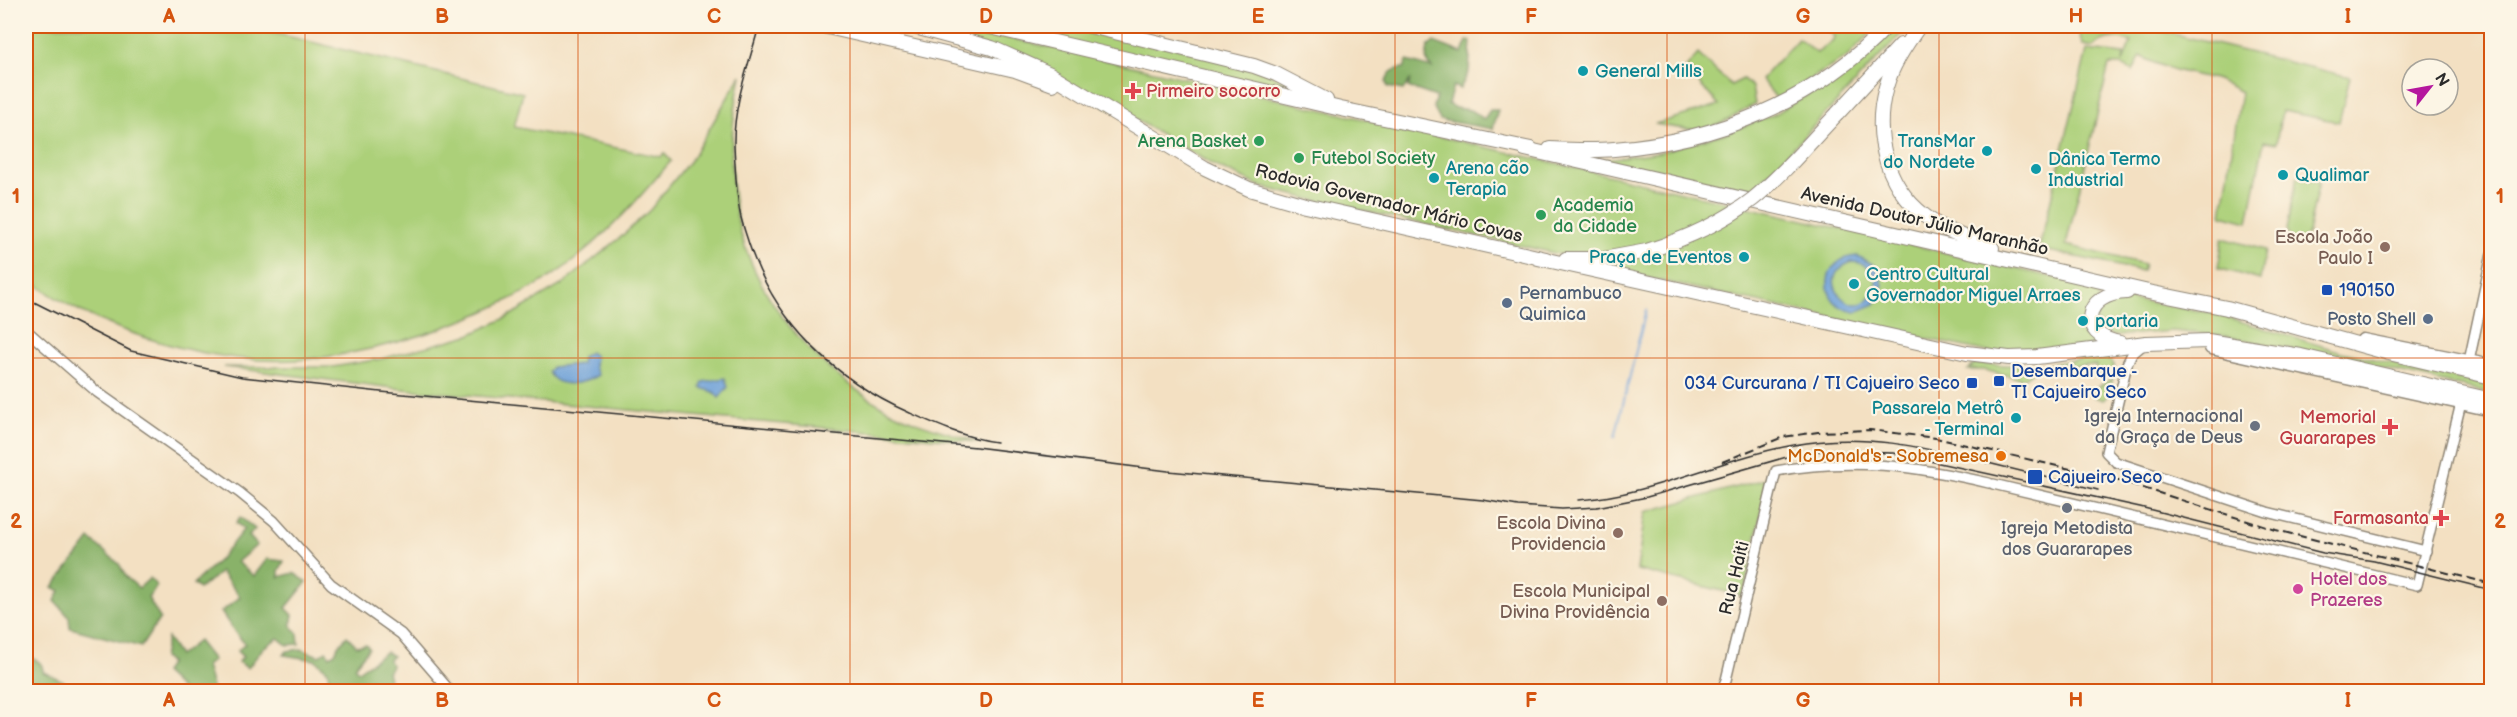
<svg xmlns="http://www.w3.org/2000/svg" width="2517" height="717" viewBox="0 0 2517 717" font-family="'Balsamiq Sans',sans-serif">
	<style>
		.green { fill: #acd079; stroke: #6c7e52; stroke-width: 1.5 }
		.forest { fill: #89b269; stroke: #5a6e4a; stroke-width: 1.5 }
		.water { fill: #6da0d8; stroke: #4c6682; stroke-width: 1.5; fill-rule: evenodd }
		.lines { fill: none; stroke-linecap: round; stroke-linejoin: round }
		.stream { stroke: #6da0d8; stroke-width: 2 }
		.minor-casing { stroke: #8f8676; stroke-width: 12 }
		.major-casing { stroke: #8f8676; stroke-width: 15 }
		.highway-casing { stroke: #8f8676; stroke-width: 16 }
		.minor { stroke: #fff; stroke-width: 9 }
		.major { stroke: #fff; stroke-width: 12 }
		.highway { stroke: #fff; stroke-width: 14 }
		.tram { stroke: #2b2b2b; stroke-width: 1.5 }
		.rail { stroke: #2b2b2b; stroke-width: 2; stroke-dasharray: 9 4.5; stroke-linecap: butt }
		.highway-bridge-casing { stroke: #8f8676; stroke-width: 16; stroke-linecap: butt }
		.highway-bridge { stroke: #fff; stroke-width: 14 }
		.grid { fill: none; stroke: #d5540f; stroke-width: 1.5; stroke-opacity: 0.55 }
		.culture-dot { fill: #0f9aa8; stroke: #fcf5e5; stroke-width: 2 }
		.health-dot { fill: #e0444e; stroke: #fcf5e5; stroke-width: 2 }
		.leisure-dot { fill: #2e9e5b; stroke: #fcf5e5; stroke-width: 2 }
		.education-dot { fill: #8d6e63; stroke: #fcf5e5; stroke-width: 2 }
		.transit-dot { fill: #1a4fb4; stroke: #fcf5e5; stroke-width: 2 }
		.service-dot { fill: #5c6f8a; stroke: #fcf5e5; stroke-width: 2 }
		.worship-dot { fill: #6b7280; stroke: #fcf5e5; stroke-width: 2 }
		.food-dot { fill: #e8710a; stroke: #fcf5e5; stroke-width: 2 }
		.hotel-dot { fill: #d1479c; stroke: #fcf5e5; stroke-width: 2 }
		.labels { text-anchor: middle; stroke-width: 4.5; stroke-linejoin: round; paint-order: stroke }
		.culture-label { font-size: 18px; fill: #0d838f; stroke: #fcf5e5; text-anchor: start }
		.health-label { font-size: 18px; fill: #be3a42; stroke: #fcf5e5; text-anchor: end }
		.leisure-label { font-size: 18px; fill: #27864d; stroke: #fcf5e5; text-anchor: start }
		.street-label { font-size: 18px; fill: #2b2b2b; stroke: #fcf5e5 }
		.education-label { font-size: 18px; fill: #785e54; stroke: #fcf5e5; text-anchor: end }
		.transit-label { font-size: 18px; fill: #164399; stroke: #fcf5e5; text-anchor: start }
		.service-label { font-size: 18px; fill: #4e5e75; stroke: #fcf5e5; text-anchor: start }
		.worship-label { font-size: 18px; fill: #5b616d; stroke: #fcf5e5; text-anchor: end }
		.food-label { font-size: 18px; fill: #c56008; stroke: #fcf5e5; text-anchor: end }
		.hotel-label { font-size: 18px; fill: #b23c85; stroke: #fcf5e5; text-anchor: start }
		.neatline { fill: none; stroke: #d5540f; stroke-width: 2 }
		.grid-label { font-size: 20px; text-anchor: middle; font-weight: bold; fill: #d5540f }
	</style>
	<rect width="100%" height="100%" fill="#fcf5e5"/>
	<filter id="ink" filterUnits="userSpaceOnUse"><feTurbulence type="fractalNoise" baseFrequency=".0167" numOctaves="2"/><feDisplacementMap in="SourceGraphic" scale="12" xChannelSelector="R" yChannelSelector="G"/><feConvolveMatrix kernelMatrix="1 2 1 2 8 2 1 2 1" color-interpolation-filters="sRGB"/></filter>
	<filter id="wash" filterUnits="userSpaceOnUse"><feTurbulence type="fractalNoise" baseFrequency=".008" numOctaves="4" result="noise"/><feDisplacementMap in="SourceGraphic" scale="24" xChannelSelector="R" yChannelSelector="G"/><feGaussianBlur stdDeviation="1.35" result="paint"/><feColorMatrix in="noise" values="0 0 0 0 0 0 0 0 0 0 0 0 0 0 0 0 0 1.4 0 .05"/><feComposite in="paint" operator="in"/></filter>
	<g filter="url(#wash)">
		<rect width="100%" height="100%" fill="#f3e0c2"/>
		<g class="green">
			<path d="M26,26H245L523,93L514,127L661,157L664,153L671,161C640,197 611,231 573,261C545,283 511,300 478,314C424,337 367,353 308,359C221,369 93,331 26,277Z"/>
			<polygon points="940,26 957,26 2087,285 2110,288 2099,294 2095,338 2103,345 1997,354 1602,268 1563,255 1310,199 1262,187 1213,165 1142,123 939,28"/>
			<polygon points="1000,26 1090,26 1254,66 1341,109"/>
			<polygon points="1823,26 1878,26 1847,57 1777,99 1761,79 1798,39 1817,53 1833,40 1834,36"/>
			<polygon points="1899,26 1909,26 1749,194 1714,186 1685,177 1597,160 1660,152 1726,133 1773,115 1845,73"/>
			<path d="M2079,26H2149V28L2350,77L2339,122L2282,111L2276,143L2264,141L2248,222L2222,215L2241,92C2232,87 2223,82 2214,79C2189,73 2164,70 2141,56L2133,71L2121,65H2109L2066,245L2144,264L2142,271L2039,249L2087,50L2124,54L2123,62L2131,42C2117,38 2105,35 2094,47L2083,45L2077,28Z"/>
			<path d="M1698,54L1731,85L1743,79L1752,87L1755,104C1712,130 1706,134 1655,124L1719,105L1685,69Z"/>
			<path d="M741,75C730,127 726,182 741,234C762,307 820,372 887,409C914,424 948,432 977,442L402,389L224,367H333L381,359L469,335L506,318L563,284L621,237L650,210L692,158Z"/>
			<polygon points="2297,177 2319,182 2308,233 2305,238 2298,241 2289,238 2287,230"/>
			<polygon points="2223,238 2265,250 2260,280 2218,268"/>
			<polygon points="2122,298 2213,313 2342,352 2491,386 2491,393 2342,359 2225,336 2173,331 2112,336 2098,325 2096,315 2103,303"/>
			<polygon points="2097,357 2110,360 2114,367 2109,395 2103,400 2087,394 2111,379 2107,372 2100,376 2095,370 2096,365 2037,369 2023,379 1984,370 1968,370 1975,364 2036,366"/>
			<polygon points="1769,478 1743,596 1637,570 1645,512"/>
		</g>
		<g class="forest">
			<path d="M1467,41H1471L1469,71L1460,89L1453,86L1448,104L1455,108L1470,110L1484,119L1490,110H1498L1493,129L1440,120L1433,107L1436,97L1408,87L1411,79L1403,90L1388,87L1386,83C1388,72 1393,69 1404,68L1407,61L1432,68L1426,59L1428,47L1434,42L1462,53Z"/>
			<polygon points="240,517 255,529 249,536 257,545 237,562 254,576 267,559 284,561 279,571 279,577 294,573 307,582 286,608 293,615 291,625 298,634 299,644 287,645 278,638 263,648 248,668 238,662 243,657 237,651 245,644 233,630 221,612 240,597 221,572 199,589 193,584 219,560 244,529 236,523"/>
			<polygon points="90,539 119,564 126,577 139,588 150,578 157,586 148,598 160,618 141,647 70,628 69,617 55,601 60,591 53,587"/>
			<polygon points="347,636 357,646 366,644 369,648 354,667 358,671 386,652 393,656 388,660 392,666 387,672 389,679 371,691 334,691 329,681 328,671 315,660 284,655 287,651 301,649 319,656 326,651 330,656 335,653 338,646"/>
			<polygon points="167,638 179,656 198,641 213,660 206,666 213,690 211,691 183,691 164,673 170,662 163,658"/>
			<path d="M28,657C37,660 43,662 43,672L64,681L66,686L75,691H26V662Z"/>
		</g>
		<g class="water">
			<path d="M1858,256L1876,266L1883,285L1875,304L1856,312C1817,307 1819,257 1858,256ZM1852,262C1868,262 1883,277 1873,293C1854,326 1810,276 1852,262Z"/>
			<path d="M590,352L595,356L594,367L598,375C584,384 557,390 549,372L552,367L581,364L582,357Z"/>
			<polygon points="725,378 728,387 719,398 714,392 701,388 703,382"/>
		</g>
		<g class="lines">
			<polyline class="stream" points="1615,437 1646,310"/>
		</g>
	</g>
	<g filter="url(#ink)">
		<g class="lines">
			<defs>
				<g id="minor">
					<polyline points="26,330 97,392 240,493 274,521 331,584 401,634 451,692"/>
					<polyline points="2144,344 2132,354 2127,364 2106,452 2116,462 2267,512 2426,551"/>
					<polyline points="2469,361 2492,254"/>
					<polyline points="1993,484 2417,585 2461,403"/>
					<path d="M1721,692L1726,680L1776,471C1850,457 1916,466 1989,483"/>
				</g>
				<g id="major">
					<polyline points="2363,340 2492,366"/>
					<polyline points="2211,348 2492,410"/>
				</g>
				<g id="highway">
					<polyline points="823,26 1015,70 1053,84"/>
					<polyline points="911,26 992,48 1050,74 1205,168 1249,189 1305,205 1546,259"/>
					<polyline points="986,26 1341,109 1531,149"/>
					<polyline points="1090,26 1254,66 1276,74 1326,100"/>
					<path d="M1919,26C1908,42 1896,59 1889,78C1871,127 1883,184 1925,216C1944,231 1970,239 1992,248"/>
					<polyline points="1837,114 1901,45"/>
					<polyline points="1525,149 2153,293 2227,308 2389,353 2492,377"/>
					<path d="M1550,149C1571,150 1593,151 1614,149C1715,141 1817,101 1887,26"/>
					<polyline points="1538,258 1967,353 2009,358 2037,357 2146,343 2208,341 2301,356 2492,400"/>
					<polyline points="1566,259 1603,259 1647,251"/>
					<path d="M2120,343C2076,335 2083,293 2127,292"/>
				</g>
			</defs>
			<use href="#minor" class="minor-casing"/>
			<use href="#major" class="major-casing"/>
			<use href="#highway" class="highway-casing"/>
			<use href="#minor" class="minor"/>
			<use href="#major" class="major"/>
			<use href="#highway" class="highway"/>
			<g class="tram">
				<path d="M759,26C749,64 733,105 734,145C735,167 736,192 740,213C742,224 746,234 749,244C775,322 835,380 910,413C937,425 966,438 996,442"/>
				<polyline points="26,298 131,351 242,377 381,392 976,447 1168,471 1483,500 1518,506 1562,509 1597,507 1647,497 1790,456 1817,451 1893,453 2140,507 2323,553 2374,561 2492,590"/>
				<path d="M1578,500C1653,495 1721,458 1794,445C1861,432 1923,447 1988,463C2025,472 2062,481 2098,490"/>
			</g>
			<polyline class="rail" points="1722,462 1783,437 1818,432 1870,430 1936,438 2118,480 2276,530 2492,584"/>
			<defs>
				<path id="highway-bridge" d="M1647,251C1685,239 1721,224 1753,199C1784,174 1810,142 1837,114"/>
			</defs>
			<use href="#highway-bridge" class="highway-bridge-casing"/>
			<use href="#highway-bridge" class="highway-bridge"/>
		</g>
	</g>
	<path class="grid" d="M305,26V692M578,26V692M850,26V692M1122,26V692M1395,26V692M1667,26V692M1939,26V692M2212,26V692M26,358H2492"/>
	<g class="culture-dot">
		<circle cx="1583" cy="71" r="6"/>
		<circle cx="1987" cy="151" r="6"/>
		<circle cx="2036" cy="169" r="6"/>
		<circle cx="2283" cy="175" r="6"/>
		<circle cx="1434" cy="178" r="6"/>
		<circle cx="1744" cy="257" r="6"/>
		<circle cx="1854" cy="284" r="6"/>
		<circle cx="2083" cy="321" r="6"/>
		<circle cx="2016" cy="418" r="6"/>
	</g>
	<g class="health-dot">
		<path d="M1130 82h6v6h6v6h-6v6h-6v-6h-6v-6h6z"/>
		<path d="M2387 418h6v6h6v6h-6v6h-6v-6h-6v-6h6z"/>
		<path d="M2438 509h6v6h6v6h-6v6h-6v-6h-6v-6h6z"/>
	</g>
	<g class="leisure-dot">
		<circle cx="1259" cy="141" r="6"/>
		<circle cx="1299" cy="158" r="6"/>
		<circle cx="1541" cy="215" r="6"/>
	</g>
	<g class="education-dot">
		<circle cx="2385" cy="247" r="6"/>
		<circle cx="1618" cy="533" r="6"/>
		<circle cx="1662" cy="601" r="6"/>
	</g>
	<g class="transit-dot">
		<rect x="2321" y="284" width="12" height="12" rx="3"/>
		<rect x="1993" y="375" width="12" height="12" rx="3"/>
		<rect x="1966" y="377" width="12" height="12" rx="3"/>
		<rect x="2027" y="469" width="16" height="16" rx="3"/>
	</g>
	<g class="service-dot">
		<circle cx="1507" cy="303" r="6"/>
		<circle cx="2428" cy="319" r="6"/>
	</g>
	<g class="worship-dot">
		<circle cx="2255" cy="426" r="6"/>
		<circle cx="2067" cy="508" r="6"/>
	</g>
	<circle class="food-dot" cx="2001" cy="456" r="6"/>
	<circle class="hotel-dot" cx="2298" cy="589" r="6"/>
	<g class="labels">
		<g class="culture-label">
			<text x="1595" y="77">General Mills</text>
			<text x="1975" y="147" text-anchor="end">TransMar<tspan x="1975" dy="21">do Nordete</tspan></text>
			<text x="2048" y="165">Dânica Termo<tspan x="2048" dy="21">Industrial</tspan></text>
			<text x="1446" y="174">Arena cão<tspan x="1446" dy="21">Terapia</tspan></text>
			<text x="2295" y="181">Qualimar</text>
			<text x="1732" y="263" text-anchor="end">Praça de Eventos</text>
			<text x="1866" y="280">Centro Cultural<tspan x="1866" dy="21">Governador Miguel Arraes</tspan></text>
			<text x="2095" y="327">portaria</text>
			<text x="2004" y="414" text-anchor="end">Passarela Metrô<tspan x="2004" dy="21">- Terminal</tspan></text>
		</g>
		<g class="health-label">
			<text x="1146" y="97" text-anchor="start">Pirmeiro socorro</text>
			<text x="2376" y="423">Memorial<tspan x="2376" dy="21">Guararapes</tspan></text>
			<text x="2429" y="524">Farmasanta</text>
		</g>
		<g class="leisure-label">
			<text x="1247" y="147" text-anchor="end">Arena Basket</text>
			<text x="1311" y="164">Futebol Society</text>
			<text x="1553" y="211">Academia<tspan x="1553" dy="21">da Cidade</tspan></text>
		</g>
		<g class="street-label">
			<text transform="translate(1389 203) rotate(14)" y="6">Rodovia Governador Mário Covas</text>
			<text transform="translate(1925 221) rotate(13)" y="6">Avenida Doutor Júlio Maranhão</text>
			<text transform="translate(1734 578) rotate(-76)" y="6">Rua Haiti</text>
		</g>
		<g class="education-label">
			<text x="2373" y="243">Escola João<tspan x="2373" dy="21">Paulo I</tspan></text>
			<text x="1606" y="529">Escola Divina<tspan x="1606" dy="21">Providencia</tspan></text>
			<text x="1650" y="597">Escola Municipal<tspan x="1650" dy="21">Divina Providência</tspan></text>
		</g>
		<g class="transit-label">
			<text x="2339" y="296">190150</text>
			<text x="2011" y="377">Desembarque -<tspan x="2011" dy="21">TI Cajueiro Seco</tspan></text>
			<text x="1960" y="389" text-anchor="end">034 Curcurana / TI Cajueiro Seco</text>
			<text x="2048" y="483">Cajueiro Seco</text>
		</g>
		<g class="service-label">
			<text x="1519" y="299">Pernambuco<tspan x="1519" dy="21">Quimica</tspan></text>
			<text x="2416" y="325" text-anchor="end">Posto Shell</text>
		</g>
		<g class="worship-label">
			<text x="2243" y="422">Igreja Internacional<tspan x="2243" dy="21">da Graça de Deus</tspan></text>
			<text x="2067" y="534" text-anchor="middle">Igreja Metodista<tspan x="2067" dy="21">dos Guararapes</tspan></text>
		</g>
		<g class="food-label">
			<text x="1989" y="462">McDonald's - Sobremesa</text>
		</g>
		<g class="hotel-label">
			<text x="2310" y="585">Hotel dos<tspan x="2310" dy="21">Prazeres</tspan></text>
		</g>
	</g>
	<rect width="2517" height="717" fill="none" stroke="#fcf5e5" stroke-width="66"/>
	<g transform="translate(2430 87) rotate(59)"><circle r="28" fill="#fcf5e5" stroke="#a8a49b" stroke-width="1.5"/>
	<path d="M0-4.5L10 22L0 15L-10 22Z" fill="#b5179e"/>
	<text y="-9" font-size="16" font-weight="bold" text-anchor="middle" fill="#2b2b2b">N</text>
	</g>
	<rect x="33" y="33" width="2451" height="651" class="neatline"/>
	<g class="grid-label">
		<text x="169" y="23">A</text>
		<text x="442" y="23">B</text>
		<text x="714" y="23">C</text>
		<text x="986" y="23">D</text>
		<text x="1258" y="23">E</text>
		<text x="1531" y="23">F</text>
		<text x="1803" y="23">G</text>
		<text x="2076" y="23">H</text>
		<text x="2348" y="23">I</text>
		<text x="16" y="203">1</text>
		<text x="2500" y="203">1</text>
		<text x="16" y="528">2</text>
		<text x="2500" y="528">2</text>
		<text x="169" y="707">A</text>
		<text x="442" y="707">B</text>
		<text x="714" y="707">C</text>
		<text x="986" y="707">D</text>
		<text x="1258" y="707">E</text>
		<text x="1531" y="707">F</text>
		<text x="1803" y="707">G</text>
		<text x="2076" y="707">H</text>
		<text x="2348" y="707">I</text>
	</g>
</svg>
